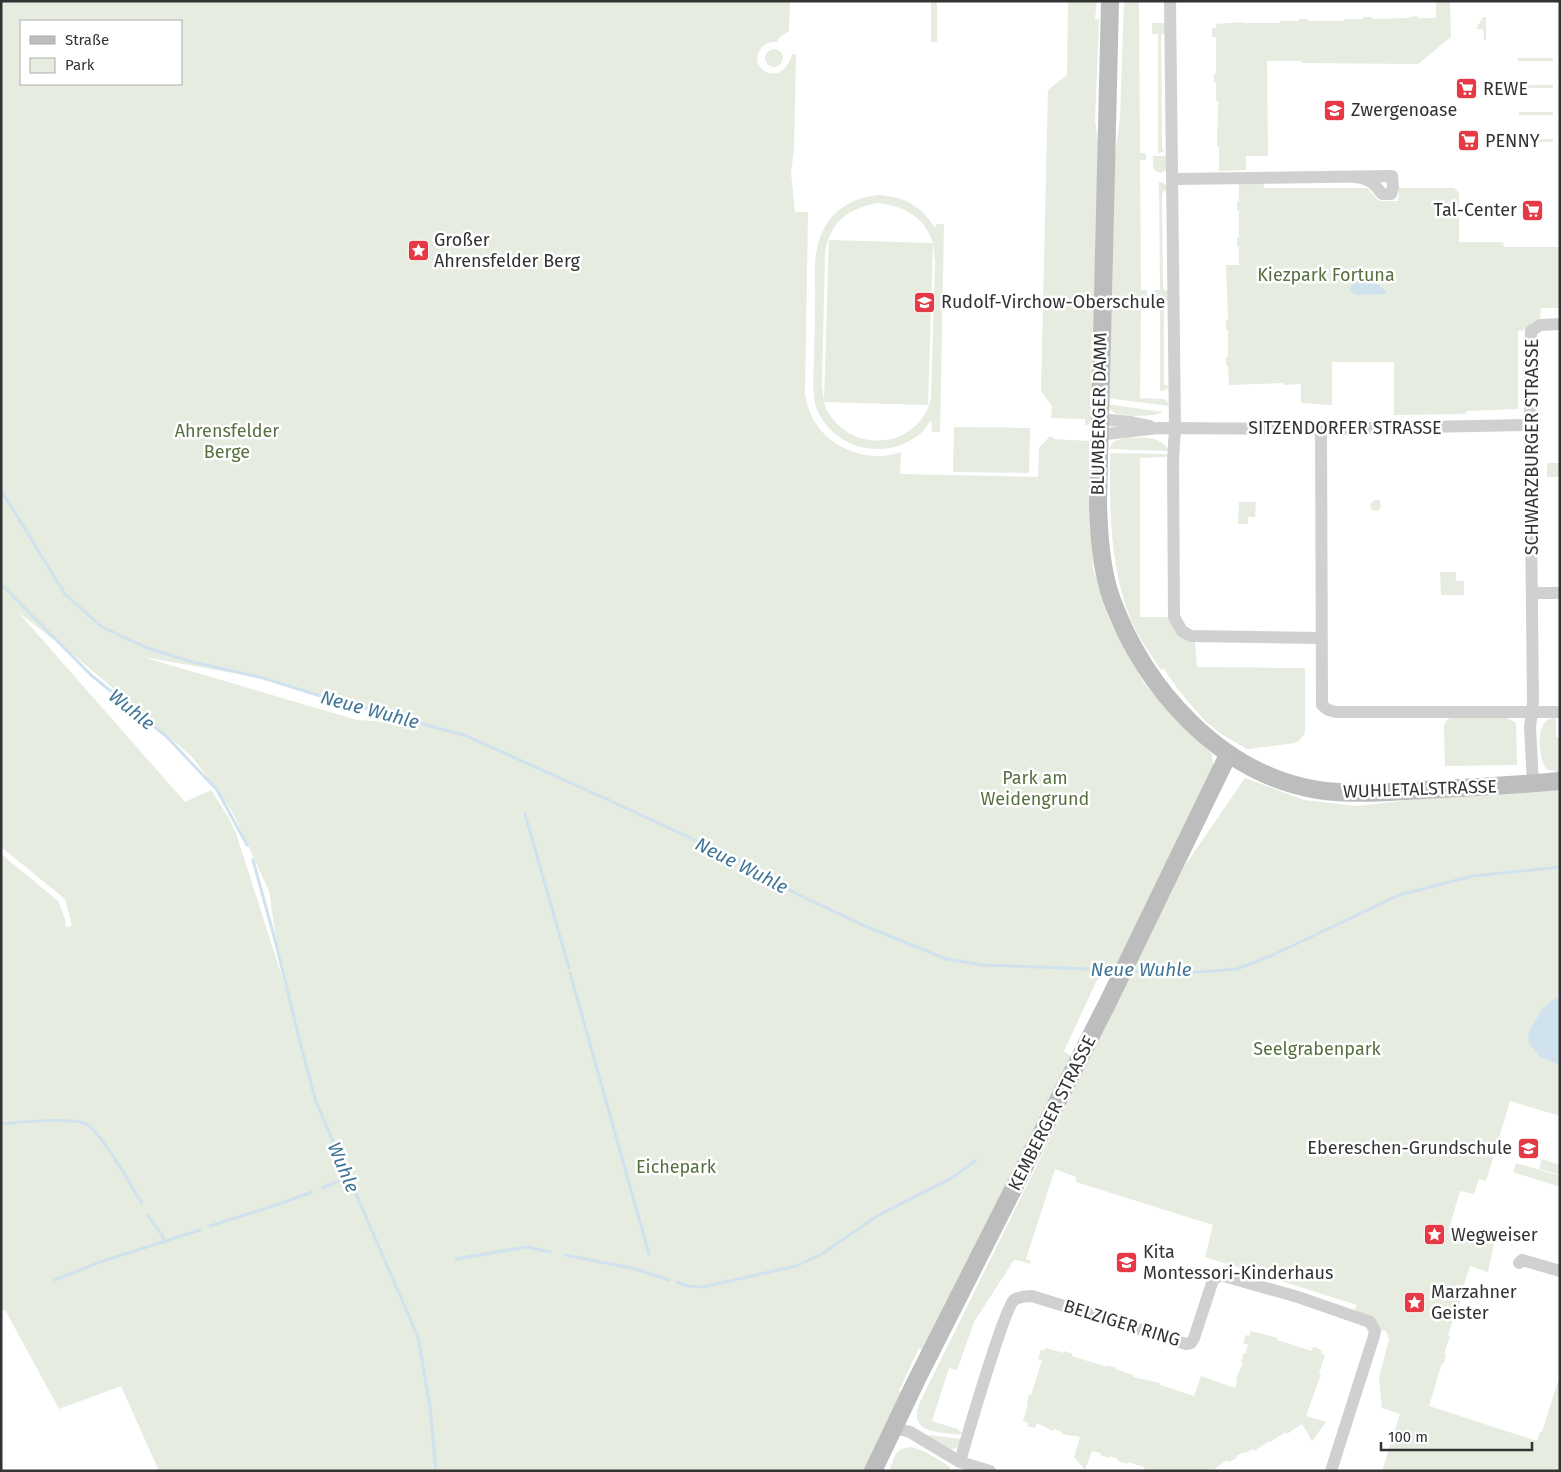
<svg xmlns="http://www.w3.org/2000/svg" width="1561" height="1472" viewBox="0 0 1561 1472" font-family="'Fira Sans',sans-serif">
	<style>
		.green { fill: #e6ecdf; fill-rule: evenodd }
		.water { fill: #cfe2ee }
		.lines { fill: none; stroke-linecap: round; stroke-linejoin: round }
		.stream { stroke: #cfe2ee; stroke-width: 3 }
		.street { stroke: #d0d0d0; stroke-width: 12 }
		.secondary { stroke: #bdbdbd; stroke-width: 18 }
		.labels { text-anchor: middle; stroke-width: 5; stroke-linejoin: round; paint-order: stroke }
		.poi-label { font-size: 18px; fill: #333; stroke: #fff; text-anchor: start }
		.park-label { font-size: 18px; fill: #56703f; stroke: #fff }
		.street-label { font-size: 18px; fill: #333; stroke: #fff }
		.water-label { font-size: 19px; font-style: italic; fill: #3f7597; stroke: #fff }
	</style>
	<rect width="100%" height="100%" fill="#fff"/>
	<g class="green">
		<path d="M1,1H790L789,31L779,38L777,42C770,42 764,43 760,50C747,70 783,89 792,54H796L794,149L791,173L795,212H808L805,393C806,399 807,406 810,412C821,441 852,457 881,456C888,456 894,454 901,452L900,474L1038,477L1039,448L1050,436L1054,439L1089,441V481L1093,569L1110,621L1144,683L1177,721L1212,754L1214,770L1114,969L1097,980L1064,1051L1071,1056L924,1351L919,1348L899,1391L903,1392L865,1471H151L158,1469L121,1386L59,1409L5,1310L1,1311V854L58,901L65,919L66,927L72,926L65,899L1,847ZM21,21H181V84H21ZM18,612L87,666L193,758L233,813L269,891L275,932L286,989L236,833L229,818L211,790L185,802ZM143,657L262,678L346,704L412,719L424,724L357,720Z"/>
		<rect x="931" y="1" width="6" height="41"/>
		<polygon points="1068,1 1097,1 1095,19 1099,19 1095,120 1098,144 1091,423 1085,426 1085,419 1051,418 1052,406 1041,391 1048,90 1067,75"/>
		<polygon points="1124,1 1139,1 1140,153 1146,153 1146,160 1140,160 1141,290 1147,290 1147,301 1141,302 1140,398 1164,399 1167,401 1169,406 1107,398 1114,162 1120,118"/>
		<polygon points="1436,1 1450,1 1451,37 1418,64 1302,63 1301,61 1267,61 1268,156 1246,156 1246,170 1219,171 1219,147 1217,146 1218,101 1216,101 1216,83 1214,82 1214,74 1216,73 1216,37 1212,37 1212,28 1216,28 1216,24 1243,22 1244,23 1280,23 1280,21 1299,21 1299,19 1308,19 1308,21 1344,21 1344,19 1363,19 1363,17 1372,17 1373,19 1409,18 1409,17 1417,16 1418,18 1436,18"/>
		<polygon points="1483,17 1486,17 1486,40 1484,40 1483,29 1476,29"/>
		<polygon points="1152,23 1167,23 1168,34 1162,34 1161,36 1162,148 1164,152 1158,153 1158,34 1152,34"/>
		<circle cx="774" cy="58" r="9"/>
		<rect x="1518" y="58" width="35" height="3"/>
		<rect x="1519" y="85" width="34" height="3"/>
		<rect x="1519" y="112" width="34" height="3"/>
		<polygon points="1553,139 1553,142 1519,142 1519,140"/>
		<path d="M1153,156H1168L1167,170L1161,173C1151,171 1153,164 1153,156Z"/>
		<polygon points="1263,181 1264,188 1367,188 1379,201 1398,201 1399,188 1454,188 1459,193 1459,242 1503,242 1504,247 1560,247 1560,308 1541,308 1540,319 1532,322 1526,330 1518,331 1518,409 1467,411 1465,414 1394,415 1394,362 1332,362 1332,405 1301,403 1301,384 1284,385 1283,383 1229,385 1228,366 1226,366 1226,357 1228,357 1228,330 1226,329 1226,321 1228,320 1226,265 1239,265 1239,247 1237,247 1237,238 1239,238 1239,210 1237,210 1237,201 1239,201 1239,182"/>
		<polygon points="1159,182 1162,182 1169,187 1169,190 1164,191 1162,194 1163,287 1164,290 1169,291 1169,301 1164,302 1164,385 1169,386 1166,390 1160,391 1160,302 1154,301 1154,290 1160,290"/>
		<path d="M878,195C905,197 920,205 935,228L936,224H944L940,432H932L931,420C928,424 925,429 922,432C888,463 832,450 816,407C814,401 814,394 813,387C814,359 815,331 815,303C816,285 813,265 817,249C824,215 846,199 878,195ZM877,203C903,206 924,215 933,243L829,240L824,401L822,385L825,252C831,222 847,209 877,203ZM933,244L935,262L931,397C929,406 926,415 920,421C897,448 854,447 833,419C829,414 825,408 824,402L928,405Z"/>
		<path d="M1107,404L1163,412C1155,417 1124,417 1115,413C1111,411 1109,408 1107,404Z"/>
		<polygon points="954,427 1030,428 1029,473 953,472"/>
		<path d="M1128,438C1143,438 1161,435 1169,451L1109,449C1112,440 1120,439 1128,438Z"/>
		<path d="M1110,453L1169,454L1166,457L1140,458V617H1170L1195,642L1197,667L1305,668V733L1299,741L1295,743L1247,749L1223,735L1205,721L1180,692L1163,668L1161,670C1150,654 1139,638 1131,620C1109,566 1110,509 1110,453Z"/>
		<rect x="1547" y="463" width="13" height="14"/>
		<polygon points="1374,500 1380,500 1381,508 1377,511 1372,510 1370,505"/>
		<polygon points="1239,502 1256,502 1255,517 1248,517 1248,524 1238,524"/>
		<polygon points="1440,572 1456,572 1456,581 1464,581 1464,595 1441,595"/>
		<polygon points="1505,717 1516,723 1517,765 1445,766 1444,726 1446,721 1450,718"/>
		<path d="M1556,717V737L1560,738V773L1546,769C1540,759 1536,732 1545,722C1548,719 1552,718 1556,717Z"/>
		<path d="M1245,778L1304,800L1357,806L1419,799L1560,789V1116L1510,1101L1486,1181L1479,1179L1474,1194L1460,1191L1450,1225L1495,1239L1488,1272L1470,1266L1459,1301H1460L1458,1310H1456L1448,1335L1450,1336L1444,1354L1446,1355L1444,1363H1442L1429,1406L1537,1441L1540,1432H1542L1560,1375V1471H1382L1400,1414L1382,1408L1379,1378L1389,1339L1386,1331L1380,1330L1355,1310L1357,1305L1205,1257L1213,1225L1076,1182V1177L1055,1169L1026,1259L1031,1261L1030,1264L1017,1260H1014L974,1322L957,1370L949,1368L932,1421L957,1429L963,1434C957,1435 950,1434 944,1433C926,1431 911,1426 919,1404L1184,867Z"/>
		<polygon points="1542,1159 1560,1165 1560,1175 1539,1169"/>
		<polygon points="1516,1163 1560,1176 1560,1187 1513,1172"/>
		<polygon points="1251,1331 1278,1338 1277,1340 1312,1351 1313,1347 1322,1350 1321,1353 1325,1355 1319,1373 1321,1374 1306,1416 1326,1422 1312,1441 1302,1424 1287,1434 1286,1432 1270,1442 1269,1441 1254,1451 1253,1449 1245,1453 1244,1452 1236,1456 1237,1458 1229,1462 1227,1460 1213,1470 1212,1468 1207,1471 1150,1471 1144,1469 1144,1467 1128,1462 1127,1464 1118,1461 1118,1459 1110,1456 1109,1458 1100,1455 1101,1453 1092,1451 1085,1470 1074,1457 1080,1437 1062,1434 1062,1432 1054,1429 1053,1431 1037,1423 1035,1428 1027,1426 1028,1423 1023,1421 1028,1404 1027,1403 1029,1394 1031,1395 1042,1360 1038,1359 1041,1350 1044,1351 1046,1348 1063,1353 1064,1351 1073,1354 1072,1356 1107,1367 1108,1365 1116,1368 1116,1369 1133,1375 1133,1377 1160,1383 1160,1385 1194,1396 1201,1376 1235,1388 1237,1380 1236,1379 1243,1363 1241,1362 1244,1353 1246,1353 1248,1345 1243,1343 1246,1335 1249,1336"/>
		<polygon points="930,1435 962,1439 958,1447 950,1450 928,1439"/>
		<path d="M910,1447C925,1450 938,1459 950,1467V1471H889C895,1458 893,1449 910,1447Z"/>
	</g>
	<g class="water">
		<path d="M1364,280L1374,282L1386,291V294L1356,295L1352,293L1350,289C1352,282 1359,281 1364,280Z"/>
		<polygon points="1560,996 1560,1065 1540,1057 1529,1043 1528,1036 1530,1029 1542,1010 1547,1004"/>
	</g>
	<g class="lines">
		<g class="stream">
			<polyline points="1,490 65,594 102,627 145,647 189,661 263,678 346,704 413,719 426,725 464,735 602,797 740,861 799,895 865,926 946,959 984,965 1118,970"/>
			<polyline points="1,584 91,675 166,736 217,790 247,845"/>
			<polyline points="525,814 569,968"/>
			<polyline points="253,860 276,944 300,1042 316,1102 418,1337 430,1407 436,1471"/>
			<polyline points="1129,971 1199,972 1237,969 1273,955 1399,895 1473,876 1560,867"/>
			<polyline points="570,973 649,1254"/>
			<path d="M1,1124C18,1122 73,1117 86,1124C102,1133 131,1186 142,1203"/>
			<polyline points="322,1188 349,1177"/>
			<path d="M148,1215C153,1225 162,1231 165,1242"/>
			<polyline points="210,1226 279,1204 312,1192"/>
			<polyline points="565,1255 636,1269 669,1280"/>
			<polyline points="456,1259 527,1247 550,1252"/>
			<polyline points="55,1280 100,1262 200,1230"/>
			<polyline points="677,1282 688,1286 703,1287 796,1266 822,1254 877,1216 952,1178 976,1160"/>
		</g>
		<g class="street">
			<polyline points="1170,1 1175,428 1173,461 1174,617 1182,631 1191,636 1321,638"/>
			<path d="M1173,179L1392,176L1393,188L1391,194H1382C1374,183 1368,178 1355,177"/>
			<polyline points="1099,419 1131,422 1150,426"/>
			<polyline points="1321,429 1322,705 1328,710 1336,712 1560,712"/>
			<polyline points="1098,435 1159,428 1321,429 1530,425"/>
			<polyline points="1532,593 1560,593"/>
			<polyline points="1533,784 1530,727 1533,703 1530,425 1531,331 1540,325 1560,324"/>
			<polyline points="1519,1263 1522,1260 1560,1271"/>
			<polyline points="895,1428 910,1432 960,1462 990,1471"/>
			<path d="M960,1462C966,1440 1004,1309 1014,1300C1019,1297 1026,1296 1032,1296L1186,1344L1191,1343L1194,1338L1213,1280L1220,1275L1298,1297L1370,1322L1375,1331L1374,1336L1331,1471"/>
		</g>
		<g class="secondary">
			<path d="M1110,1L1098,503C1099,535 1101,570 1112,600C1145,689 1220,774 1318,790C1353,795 1388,792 1423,790C1469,788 1514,785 1560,781"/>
			<polyline points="873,1471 917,1379 1108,1002 1228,755"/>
		</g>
	</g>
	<defs>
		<symbol id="supermarket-square" viewBox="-11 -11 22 22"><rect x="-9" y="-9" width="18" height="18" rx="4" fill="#e63946" stroke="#fff"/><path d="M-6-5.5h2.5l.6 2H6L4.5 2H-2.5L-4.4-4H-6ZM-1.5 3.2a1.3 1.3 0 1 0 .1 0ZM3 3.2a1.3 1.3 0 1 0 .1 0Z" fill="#fff"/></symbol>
		<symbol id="school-square" viewBox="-11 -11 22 22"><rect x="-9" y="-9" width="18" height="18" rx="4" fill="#e63946" stroke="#fff"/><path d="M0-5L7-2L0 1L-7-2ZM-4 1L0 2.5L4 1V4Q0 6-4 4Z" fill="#fff"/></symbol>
		<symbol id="sight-square" viewBox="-11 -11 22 22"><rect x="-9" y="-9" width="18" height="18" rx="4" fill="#e63946" stroke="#fff"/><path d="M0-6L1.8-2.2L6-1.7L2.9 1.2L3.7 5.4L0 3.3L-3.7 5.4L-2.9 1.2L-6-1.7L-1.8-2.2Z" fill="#fff"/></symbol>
	</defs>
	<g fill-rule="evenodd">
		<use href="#supermarket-square" x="1454" y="76" width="25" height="25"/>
		<use href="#school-square" x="1322" y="98" width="25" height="25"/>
		<use href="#supermarket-square" x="1456" y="128" width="25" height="25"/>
		<use href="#supermarket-square" x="1520" y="198" width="25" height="25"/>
		<use href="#sight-square" x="406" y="238" width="25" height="25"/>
		<use href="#school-square" x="912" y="290" width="25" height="25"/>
		<use href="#school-square" x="1516" y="1136" width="25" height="25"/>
		<use href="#sight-square" x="1422" y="1222" width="25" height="25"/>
		<use href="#school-square" x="1114" y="1250" width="25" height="25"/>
		<use href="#sight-square" x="1402" y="1290" width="25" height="25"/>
	</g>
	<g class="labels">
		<g class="poi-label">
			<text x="1483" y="95">REWE</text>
			<text x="1351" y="116">Zwergenoase</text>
			<text x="1485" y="147">PENNY</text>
			<text x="1517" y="216" text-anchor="end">Tal-Center</text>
			<text x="434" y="246">Großer<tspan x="434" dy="21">Ahrensfelder Berg</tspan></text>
			<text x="941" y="308">Rudolf-Virchow-Oberschule</text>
			<text x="1512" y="1154" text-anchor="end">Ebereschen-Grundschule</text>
			<text x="1451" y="1241">Wegweiser</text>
			<text x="1143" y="1258">Kita<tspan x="1143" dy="21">Montessori-Kinderhaus</tspan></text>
			<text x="1431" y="1298">Marzahner<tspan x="1431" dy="21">Geister</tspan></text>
		</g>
		<g class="park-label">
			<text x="1326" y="281">Kiezpark Fortuna</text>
			<text x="227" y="437">Ahrensfelder<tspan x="227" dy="21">Berge</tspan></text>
			<text x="1035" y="784">Park am<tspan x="1035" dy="21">Weidengrund</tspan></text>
			<text x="1317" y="1055">Seelgrabenpark</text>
			<text x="676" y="1173">Eichepark</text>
		</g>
		<g class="street-label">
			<text transform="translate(1099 414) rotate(-89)" y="6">BLUMBERGER DAMM</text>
			<text x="1345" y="434">SITZENDORFER STRASSE</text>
			<text transform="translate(1532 447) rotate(-90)" y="6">SCHWARZBURGER STRASSE</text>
			<text transform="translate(1420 789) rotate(-2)" y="6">WUHLETALSTRASSE</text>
			<text transform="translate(1052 1113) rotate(-63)" y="6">KEMBERGER STRASSE</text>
			<text transform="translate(1122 1323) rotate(17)" y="6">BELZIGER RING</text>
		</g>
		<g class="water-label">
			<text transform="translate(132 709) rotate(39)" y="7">Wuhle</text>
			<text transform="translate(370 709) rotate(15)" y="7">Neue Wuhle</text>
			<text transform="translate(742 865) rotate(27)" y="7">Neue Wuhle</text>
			<text x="1141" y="976">Neue Wuhle</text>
			<text transform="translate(344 1167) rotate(67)" y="7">Wuhle</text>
		</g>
	</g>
	<rect width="1561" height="1472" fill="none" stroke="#333333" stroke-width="5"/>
	<rect x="20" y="20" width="162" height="65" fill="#ffffff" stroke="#adadad"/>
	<rect x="30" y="36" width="25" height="8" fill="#bdbdbd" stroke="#adadad"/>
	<text x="65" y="45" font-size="15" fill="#333333">Straße</text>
	<rect x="30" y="58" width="25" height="15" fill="#e6ecdf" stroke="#adadad"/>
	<text x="65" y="70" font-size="15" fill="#333333">Park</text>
	<path d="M1381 1442v8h151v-8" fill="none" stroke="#333333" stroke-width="2.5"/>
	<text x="1388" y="1442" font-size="15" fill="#333333" stroke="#ffffff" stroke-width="4" paint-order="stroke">100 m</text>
</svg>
